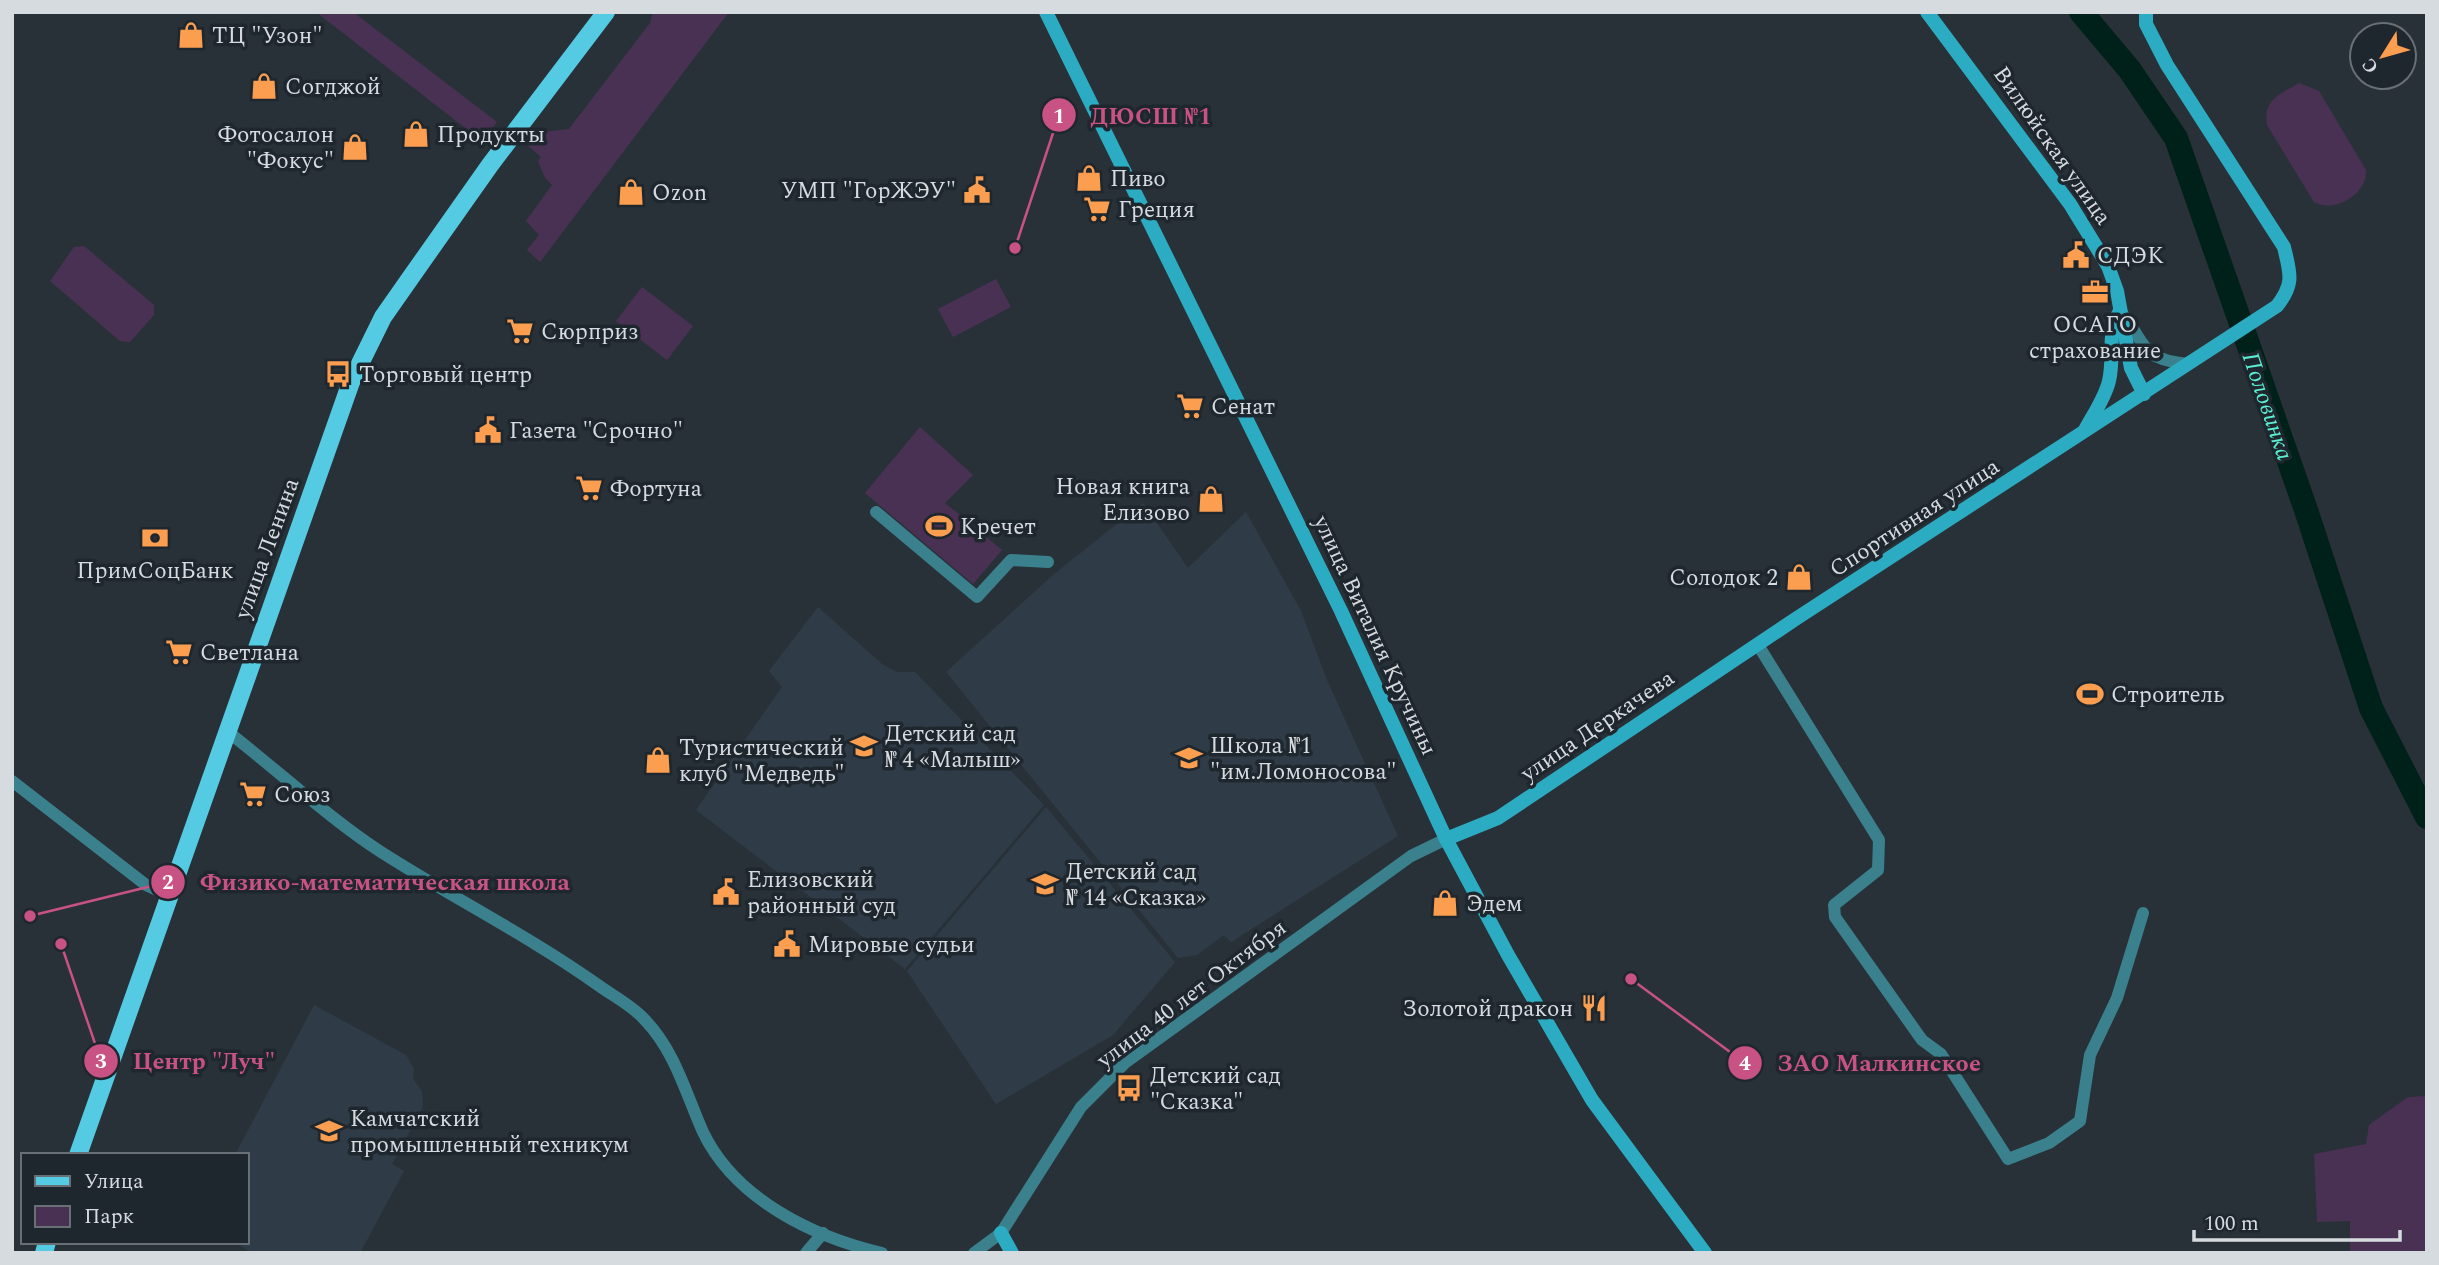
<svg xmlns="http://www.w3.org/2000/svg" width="2439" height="1265" viewBox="0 0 2439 1265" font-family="Spectral,serif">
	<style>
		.built { fill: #2f3c48 }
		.green { fill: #493153 }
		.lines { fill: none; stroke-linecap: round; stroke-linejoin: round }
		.river { stroke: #00201a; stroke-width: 24 }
		.street { stroke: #3a808d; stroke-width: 12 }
		.secondary { stroke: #2cacc2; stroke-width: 14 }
		.primary { stroke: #54cbe2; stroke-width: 18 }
		.labels { text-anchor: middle; stroke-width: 7; stroke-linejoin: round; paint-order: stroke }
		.poi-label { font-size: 23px; fill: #d6dbe0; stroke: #1f272e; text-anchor: start }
		.street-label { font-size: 23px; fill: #d6dbe0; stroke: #1f272e }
		.water-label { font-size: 24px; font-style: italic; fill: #5beed2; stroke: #1f272e }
		.leader { fill: none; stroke: #c85283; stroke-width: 2.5 }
		.callout-dot { fill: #c85283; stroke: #1f272e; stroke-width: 2.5 }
		.mark-label { font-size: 21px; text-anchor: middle; font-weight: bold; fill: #fff }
		.callout-label { font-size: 24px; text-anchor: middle; font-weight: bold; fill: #c85283; stroke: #1f272e; stroke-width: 7; stroke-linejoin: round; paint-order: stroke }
	</style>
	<rect width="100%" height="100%" fill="#293138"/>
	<g class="built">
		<polygon points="1143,503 1188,568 1246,512 1301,611 1327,680 1398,836 1231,942 1224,935 1197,955 1178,958 946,672 1053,575"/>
		<polygon points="818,607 882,664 897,672 915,672 1044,805 905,969 696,810 782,687 769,671"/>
		<polygon points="1046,807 1175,962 1113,1035 996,1104 907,971"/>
		<polygon points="314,1005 406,1055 414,1069 413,1079 422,1091 423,1107 392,1164 404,1171 360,1253 251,1253 236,1242 247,1242 247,1155 235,1155"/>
	</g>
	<g class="green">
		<polygon points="316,12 353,12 497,122 482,141"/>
		<polygon points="653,12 729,12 540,262 527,250 539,235 526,221 552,185 545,178 538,161 541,157 526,144 534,133 569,129 650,23"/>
		<path d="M2299,83L2319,91L2366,170C2368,194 2334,214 2314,202L2267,125C2263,100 2279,95 2299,83Z"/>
		<polygon points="84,246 154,305 154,315 130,342 120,341 50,281 74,247"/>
		<polygon points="996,279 1011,307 953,337 938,309"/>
		<polygon points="642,287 693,326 667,360 616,321"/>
		<polygon points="920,427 973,475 945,503 1002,550 973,584 865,493"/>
		<polygon points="2427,1096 2427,1251 2350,1253 2350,1221 2317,1222 2314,1154 2366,1144 2369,1125 2408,1097"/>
	</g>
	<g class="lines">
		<polyline class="river" points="2081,12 2129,69 2176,138 2306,510 2371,708 2427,817"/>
		<g class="street">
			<path d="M2120,311C2148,344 2138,359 2188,364"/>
			<polyline points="876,512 977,597 1011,560 1048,562"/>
			<polyline points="1758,645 1879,840 1878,870 1834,905 1835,917 1922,1040 1941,1054 2008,1159 2049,1143 2080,1121 2090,1055 2117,998 2143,913"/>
			<path d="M227,731C276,769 330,819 381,852C453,898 529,936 598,985C613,996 633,1006 645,1020C675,1051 686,1094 703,1132C735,1199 813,1237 882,1253"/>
			<polyline points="12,781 146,885 168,895"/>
			<polyline points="806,1253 823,1233"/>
			<polyline points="974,1253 1001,1233 1081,1107 1125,1063 1411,856 1446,839"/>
		</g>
		<g class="secondary">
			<polyline points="1046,12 1341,611 1446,839 1508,955 1592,1100 1705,1253"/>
			<polyline points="1927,12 2070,204 2108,266 2117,291 2131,368 2144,394"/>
			<path d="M2085,430C2093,415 2105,398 2109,381C2115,356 2106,333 2120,311"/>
			<path d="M1446,839L1498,818L1797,618L2277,306C2295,283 2290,273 2284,247L2167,65L2146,24V12"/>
			<polyline points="1001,1233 1012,1253"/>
		</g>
		<g class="primary">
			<polyline points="78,1155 351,382 383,317 411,277 490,165 606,12"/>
			<polyline points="44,1253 47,1242"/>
		</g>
	</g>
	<defs>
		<symbol id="shop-bare" viewBox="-9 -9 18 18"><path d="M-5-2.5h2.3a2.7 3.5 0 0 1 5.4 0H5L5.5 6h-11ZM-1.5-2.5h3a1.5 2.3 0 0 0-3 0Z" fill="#fb9e50" stroke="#1f272e" stroke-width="2.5" paint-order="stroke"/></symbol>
		<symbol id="civic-bare" viewBox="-9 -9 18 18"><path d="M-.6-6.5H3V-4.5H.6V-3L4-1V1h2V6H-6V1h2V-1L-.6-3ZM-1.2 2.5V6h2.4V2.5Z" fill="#fb9e50" stroke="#1f272e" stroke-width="2.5" paint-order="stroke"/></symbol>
		<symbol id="supermarket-bare" viewBox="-9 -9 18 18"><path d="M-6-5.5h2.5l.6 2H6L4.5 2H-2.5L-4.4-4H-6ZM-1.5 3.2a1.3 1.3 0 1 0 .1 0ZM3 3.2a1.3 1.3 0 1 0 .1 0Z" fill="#fb9e50" stroke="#1f272e" stroke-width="2.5" paint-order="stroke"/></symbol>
		<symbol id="office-bare" viewBox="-9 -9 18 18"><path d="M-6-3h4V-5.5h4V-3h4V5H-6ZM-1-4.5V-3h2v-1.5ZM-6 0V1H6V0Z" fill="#fb9e50" stroke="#1f272e" stroke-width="2.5" paint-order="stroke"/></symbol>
		<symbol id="bus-bare" viewBox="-9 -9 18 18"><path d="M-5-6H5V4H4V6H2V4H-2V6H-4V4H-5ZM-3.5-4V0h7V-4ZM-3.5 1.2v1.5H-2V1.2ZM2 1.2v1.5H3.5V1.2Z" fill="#fb9e50" stroke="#1f272e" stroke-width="2.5" paint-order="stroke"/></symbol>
		<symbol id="stadium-bare" viewBox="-9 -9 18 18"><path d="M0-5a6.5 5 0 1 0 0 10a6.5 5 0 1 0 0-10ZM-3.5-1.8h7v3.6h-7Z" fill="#fb9e50" stroke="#1f272e" stroke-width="2.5" paint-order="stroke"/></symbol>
		<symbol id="bank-bare" viewBox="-9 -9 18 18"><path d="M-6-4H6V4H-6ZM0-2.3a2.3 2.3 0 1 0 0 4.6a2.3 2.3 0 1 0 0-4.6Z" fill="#fb9e50" stroke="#1f272e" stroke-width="2.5" paint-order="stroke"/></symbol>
		<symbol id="school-bare" viewBox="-9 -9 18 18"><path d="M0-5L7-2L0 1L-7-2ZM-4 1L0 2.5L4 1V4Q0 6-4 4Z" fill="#fb9e50" stroke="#1f272e" stroke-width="2.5" paint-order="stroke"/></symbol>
		<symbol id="restaurant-bare" viewBox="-9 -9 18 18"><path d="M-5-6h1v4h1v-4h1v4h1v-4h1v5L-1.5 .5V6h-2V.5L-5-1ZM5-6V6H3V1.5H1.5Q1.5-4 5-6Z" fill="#fb9e50" stroke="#1f272e" stroke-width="2.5" paint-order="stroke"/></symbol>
		<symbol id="university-bare" viewBox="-9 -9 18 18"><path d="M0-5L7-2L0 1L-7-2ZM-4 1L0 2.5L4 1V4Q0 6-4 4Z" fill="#fb9e50" stroke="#1f272e" stroke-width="2.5" paint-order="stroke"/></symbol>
	</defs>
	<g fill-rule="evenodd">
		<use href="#shop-bare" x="172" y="16" width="38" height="38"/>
		<use href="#shop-bare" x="245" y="67" width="38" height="38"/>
		<use href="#shop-bare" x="397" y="115" width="38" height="38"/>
		<use href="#shop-bare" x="336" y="128" width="38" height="38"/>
		<use href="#shop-bare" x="1070" y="159" width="38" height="38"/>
		<use href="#civic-bare" x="958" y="171" width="38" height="38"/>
		<use href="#shop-bare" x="612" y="173" width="38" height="38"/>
		<use href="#supermarket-bare" x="1078" y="190" width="38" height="38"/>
		<use href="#civic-bare" x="2057" y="236" width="38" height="38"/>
		<use href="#office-bare" x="2076" y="273" width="38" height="38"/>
		<use href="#supermarket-bare" x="501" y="312" width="38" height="38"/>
		<use href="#bus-bare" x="319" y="355" width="38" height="38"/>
		<use href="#supermarket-bare" x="1171" y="387" width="38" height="38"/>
		<use href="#civic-bare" x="469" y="411" width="38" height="38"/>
		<use href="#supermarket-bare" x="570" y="469" width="38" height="38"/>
		<use href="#shop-bare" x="1192" y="480" width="38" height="38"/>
		<use href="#stadium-bare" x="920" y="507" width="38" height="38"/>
		<use href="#bank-bare" x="136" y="519" width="38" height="38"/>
		<use href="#shop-bare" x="1780" y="558" width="38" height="38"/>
		<use href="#supermarket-bare" x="160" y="633" width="38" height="38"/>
		<use href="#stadium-bare" x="2071" y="675" width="38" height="38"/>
		<use href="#school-bare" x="845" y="727" width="38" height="38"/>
		<use href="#school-bare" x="1170" y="739" width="38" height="38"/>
		<use href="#shop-bare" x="639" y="741" width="38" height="38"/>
		<use href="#supermarket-bare" x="234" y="775" width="38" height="38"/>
		<use href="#school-bare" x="1026" y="865" width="38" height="38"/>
		<use href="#civic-bare" x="707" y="873" width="38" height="38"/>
		<use href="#shop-bare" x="1426" y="884" width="38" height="38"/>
		<use href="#civic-bare" x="768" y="925" width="38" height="38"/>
		<use href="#restaurant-bare" x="1575" y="989" width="38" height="38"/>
		<use href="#bus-bare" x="1110" y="1069" width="38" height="38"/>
		<use href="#university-bare" x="310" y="1112" width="38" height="38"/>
	</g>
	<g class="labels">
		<g class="poi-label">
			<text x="212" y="43">ТЦ "Узон"</text>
			<text x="285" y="94">Согджой</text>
			<text x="334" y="142" text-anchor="end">Фотосалон<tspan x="334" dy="26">"Фокус"</tspan></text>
			<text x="437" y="142">Продукты</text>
			<text x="1110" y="186">Пиво</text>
			<text x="956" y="198" text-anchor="end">УМП "ГорЖЭУ"</text>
			<text x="652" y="200">Ozon</text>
			<text x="1118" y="217">Греция</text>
			<text x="2097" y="263">СДЭК</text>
			<text x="2095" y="332" text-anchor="middle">ОСАГО<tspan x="2095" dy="26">страхование</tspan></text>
			<text x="541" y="339">Сюрприз</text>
			<text x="359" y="382">Торговый центр</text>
			<text x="1211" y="414">Сенат</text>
			<text x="509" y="438">Газета "Срочно"</text>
			<text x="1190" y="494" text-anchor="end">Новая книга<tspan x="1190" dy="26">Елизово</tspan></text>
			<text x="610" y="496">Фортуна</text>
			<text x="960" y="534">Кречет</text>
			<text x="155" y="578" text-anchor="middle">ПримСоцБанк</text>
			<text x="1778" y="585" text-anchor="end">Солодок 2</text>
			<text x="200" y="660">Светлана</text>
			<text x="2111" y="702">Строитель</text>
			<text x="885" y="741">Детский сад<tspan x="885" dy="26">№ 4 «Малыш»</tspan></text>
			<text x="1210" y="753">Школа №1<tspan x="1210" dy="26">"им.Ломоносова"</tspan></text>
			<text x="679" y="755">Туристический<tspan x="679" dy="26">клуб "Медведь"</tspan></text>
			<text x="274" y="802">Союз</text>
			<text x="1066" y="879">Детский сад<tspan x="1066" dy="26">№ 14 «Сказка»</tspan></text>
			<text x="747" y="887">Елизовский<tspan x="747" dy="26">районный суд</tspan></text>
			<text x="1466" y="911">Эдем</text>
			<text x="808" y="952">Мировые судьи</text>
			<text x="1573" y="1016" text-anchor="end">Золотой дракон</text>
			<text x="1150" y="1083">Детский сад<tspan x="1150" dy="26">"Сказка"</tspan></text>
			<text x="350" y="1126">Камчатский<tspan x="350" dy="26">промышленный техникум</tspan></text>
		</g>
		<g class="street-label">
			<text transform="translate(2053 145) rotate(55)" y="8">Вилюйская улица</text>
			<text transform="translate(1914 517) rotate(-33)" y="8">Спортивная улица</text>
			<text transform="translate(266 548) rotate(-70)" y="8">улица Ленина</text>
			<text transform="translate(1376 635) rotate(65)" y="8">улица Виталия Кручины</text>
			<text transform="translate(1597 725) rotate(-34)" y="8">улица Деркачева</text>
			<text transform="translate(1191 993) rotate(-37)" y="8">улица 40 лет Октября</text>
		</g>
		<g class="water-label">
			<text transform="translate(2268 406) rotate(71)" y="8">Половинка</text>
		</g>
	</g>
	<path class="leader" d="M1015 248L1059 115M30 916L168 882M61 944L101 1061M1631 979L1745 1063"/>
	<g class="callout-dot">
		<circle cx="1015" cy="248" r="7"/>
		<circle cx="30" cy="916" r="7"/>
		<circle cx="61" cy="944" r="7"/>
		<circle cx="1631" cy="979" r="7"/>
		<circle cx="1059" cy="115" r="18"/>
		<circle cx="168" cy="882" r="18"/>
		<circle cx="101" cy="1061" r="18"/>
		<circle cx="1745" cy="1063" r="18"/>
	</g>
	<g class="mark-label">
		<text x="1059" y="123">1</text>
		<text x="168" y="889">2</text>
		<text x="101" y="1068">3</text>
		<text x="1745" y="1070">4</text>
	</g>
	<g class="callout-label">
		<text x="1151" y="124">ДЮСШ №1</text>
		<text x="385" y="890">Физико-математическая школа</text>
		<text x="204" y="1069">Центр "Луч"</text>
		<text x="1879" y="1071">ЗАО Малкинское</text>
	</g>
	<rect width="2439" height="1265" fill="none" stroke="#d6dbe0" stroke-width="28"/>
	<rect x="21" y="1153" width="228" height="91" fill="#1f272e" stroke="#686f75" stroke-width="2"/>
	<rect x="35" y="1176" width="35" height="10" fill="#54cbe2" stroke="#686f75" stroke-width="2"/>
	<text x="84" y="1188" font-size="21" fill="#d6dbe0">Улица</text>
	<rect x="35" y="1206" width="35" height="21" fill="#493153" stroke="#686f75" stroke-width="2"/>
	<text x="84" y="1223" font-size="21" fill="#d6dbe0">Парк</text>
	<g transform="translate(2383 56) rotate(233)"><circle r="33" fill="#1f272e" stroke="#686f75" stroke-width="2"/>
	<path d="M0-5L12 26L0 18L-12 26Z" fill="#fb9e50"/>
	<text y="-10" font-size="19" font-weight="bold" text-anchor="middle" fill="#d6dbe0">С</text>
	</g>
	<path d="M2194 1230v10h206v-10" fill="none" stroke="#d6dbe0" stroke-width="3.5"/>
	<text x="2204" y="1230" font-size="21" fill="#d6dbe0" stroke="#1f272e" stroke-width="5" paint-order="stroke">100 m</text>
</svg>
